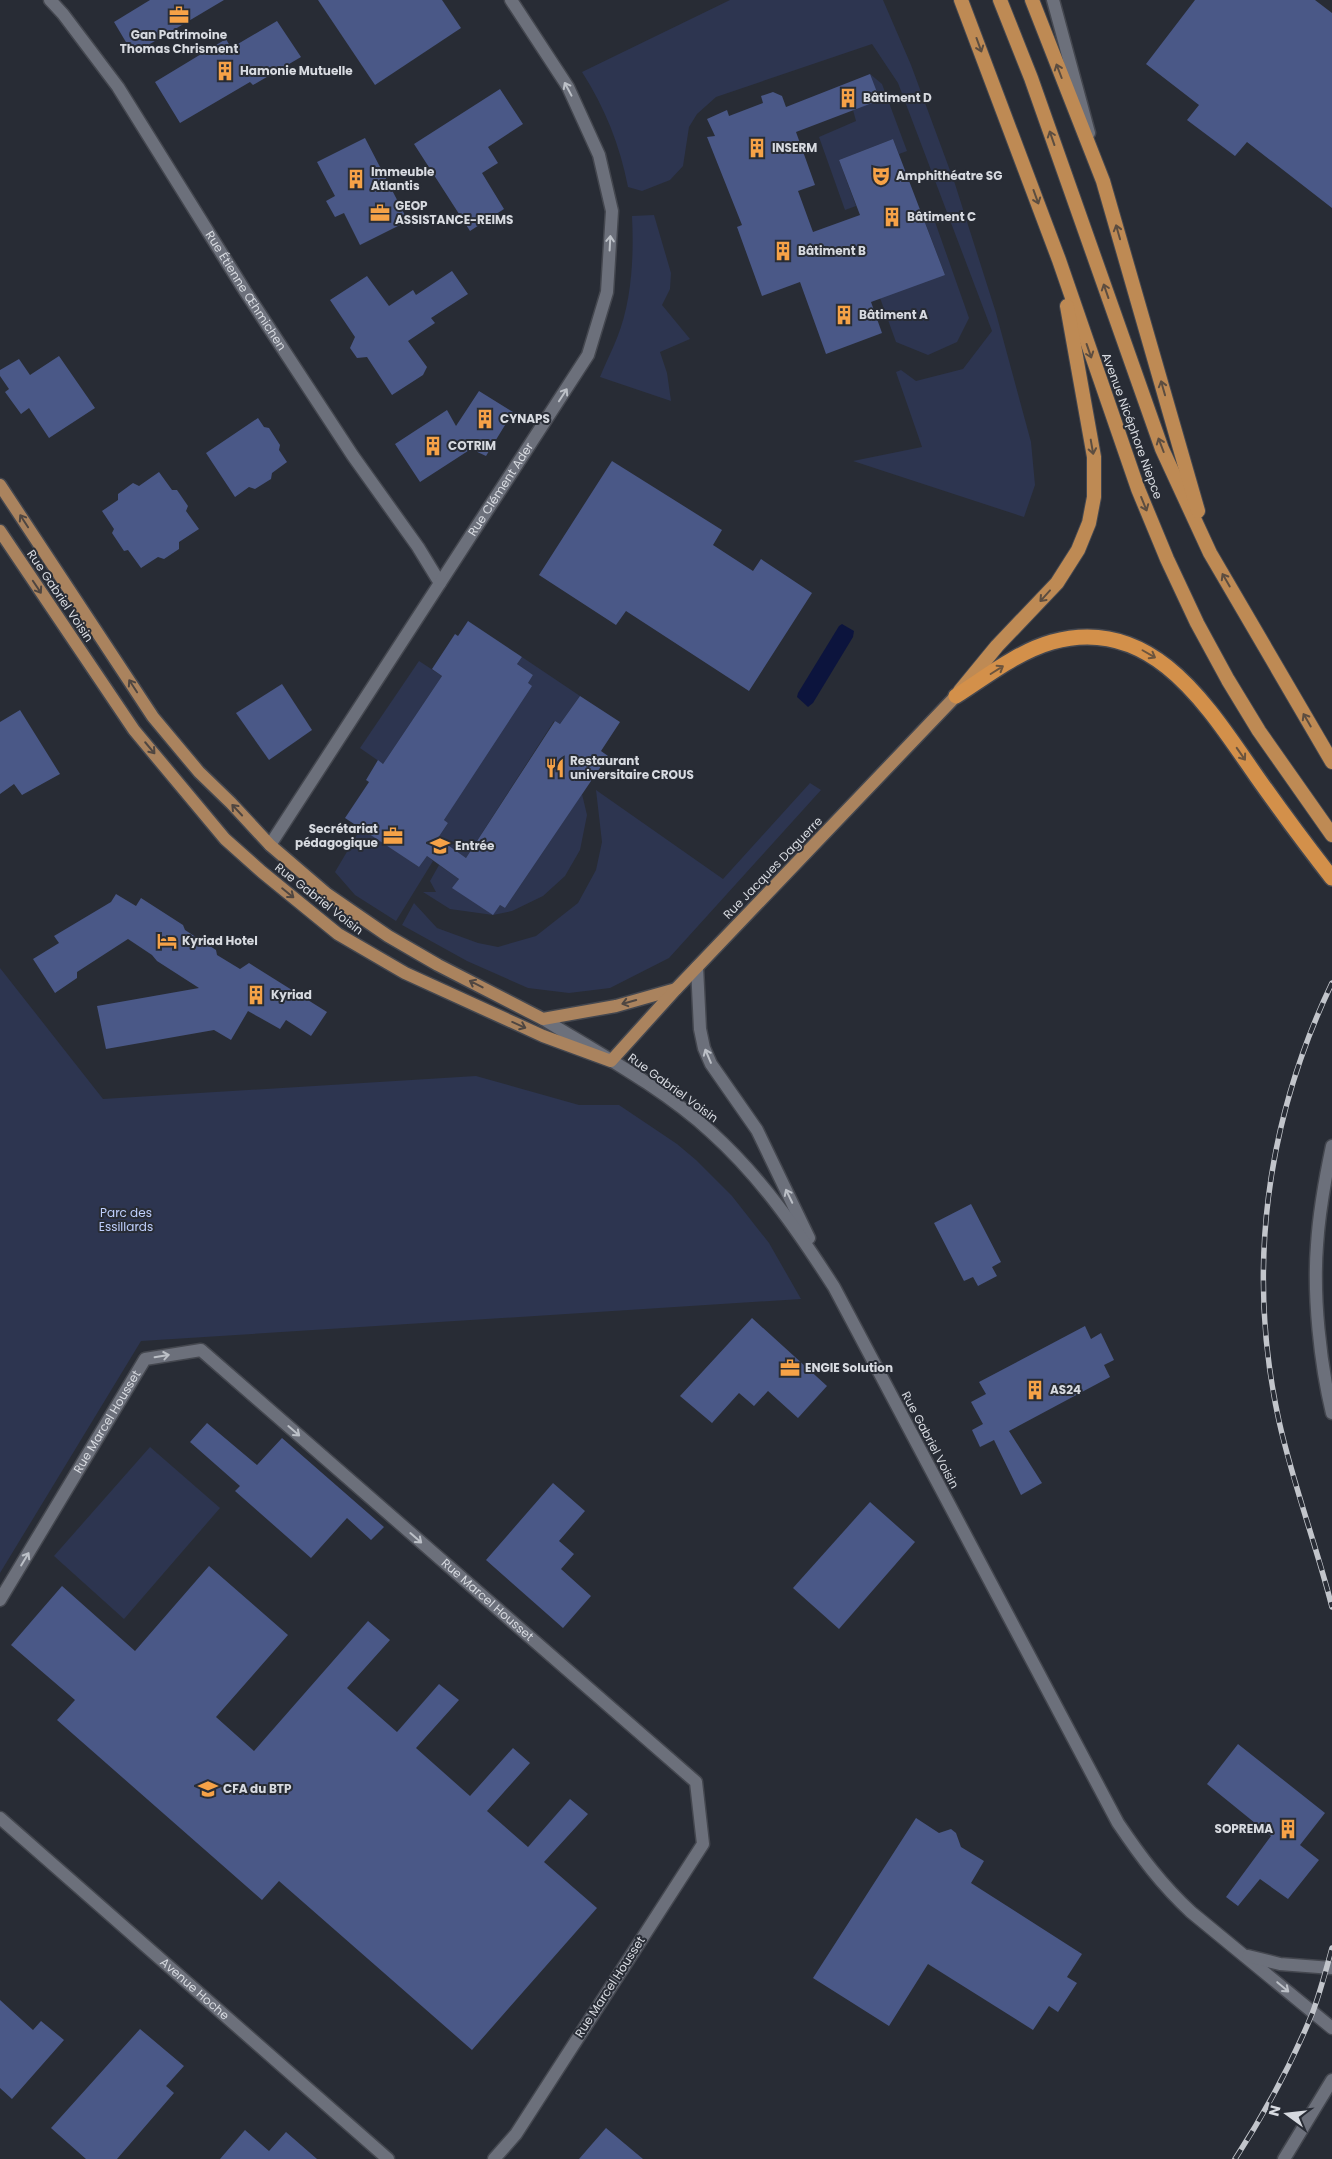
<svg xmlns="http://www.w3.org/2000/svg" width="1332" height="2159" viewBox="0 0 1332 2159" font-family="Poppins,sans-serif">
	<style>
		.green { fill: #2d3550 }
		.water { fill: #0c143d }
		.building { fill: #4a5887 }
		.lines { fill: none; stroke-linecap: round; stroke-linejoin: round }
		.minor-casing { stroke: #44474f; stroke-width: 15 }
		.tertiary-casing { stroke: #44474f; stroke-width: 15 }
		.primary-casing { stroke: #44474f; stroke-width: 15 }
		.trunk-casing { stroke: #44474f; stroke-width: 16 }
		.motorway-casing { stroke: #44474f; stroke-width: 18 }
		.minor { stroke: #6c707b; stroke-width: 12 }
		.tertiary { stroke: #6c707b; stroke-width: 12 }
		.primary { stroke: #aa835e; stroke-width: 12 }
		.trunk { stroke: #be8a54; stroke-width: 14 }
		.motorway { stroke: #d3904a; stroke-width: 15 }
		.rail-casing { stroke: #c2c5cb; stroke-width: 5.5 }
		.rail { stroke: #282c35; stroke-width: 4; stroke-dasharray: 11; stroke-linecap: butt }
		.oneway { stroke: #5c4d40 }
		.oneway2 { stroke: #bcc0c7 }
		.oneway3 { stroke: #4f4641 }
		.oneway4 { stroke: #6c543d }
		.labels { text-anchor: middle; stroke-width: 4; stroke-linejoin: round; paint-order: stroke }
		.poi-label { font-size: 12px; font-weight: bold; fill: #d7dae0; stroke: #282c35; text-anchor: start }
		.street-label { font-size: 12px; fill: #d7dae0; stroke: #282c35 }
		.park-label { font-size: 12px; fill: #bfcffc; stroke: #282c35 }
	</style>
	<rect width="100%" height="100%" fill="#282c35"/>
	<g class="green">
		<path d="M730,0H883L911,65L955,184L996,313L1031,442L1035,485L1024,517L853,461L922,447L896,372L901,370L916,381L963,369L992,331L898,83L872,44L716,97L697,114L689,127L683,166L670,180L642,191L628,187C620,145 605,108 582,72Z"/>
		<polygon points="870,74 882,84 907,151 899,154 893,139 839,160 856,206 845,210 819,137 856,121 853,110"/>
		<path d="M654,215L671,273L670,289L662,305L690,339L660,352L667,373L671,401L600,377C605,364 612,351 617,338C632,301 634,256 632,216Z"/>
		<polygon points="934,219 969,318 957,342 928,355 896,342 871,273 945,275 925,222"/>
		<polygon points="522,657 580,696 560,724 554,721 466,858 438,838 448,823 444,820 533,675 517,664"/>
		<polygon points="419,661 442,676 383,764 360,748"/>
		<polygon points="810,783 821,790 669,958 610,988 569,993 528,988 467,961 402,925 414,903 437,928 478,943 498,947 536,936 578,903 596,870 602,842 596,790 723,879"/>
		<polygon points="582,794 587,815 580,850 565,876 543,896 512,911 493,915 450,909 423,892 436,892 430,881 439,865 459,879 453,888 493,914 500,905 505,908"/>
		<polygon points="361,828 419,867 427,856 433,861 396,921 355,895 335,872"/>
		<polygon points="0,968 103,1099 476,1076 579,1105 619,1105 677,1144 696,1160 732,1196 769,1243 801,1299 141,1341 0,1573"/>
		<polygon points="150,1447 220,1508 124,1619 54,1556"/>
	</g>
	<polygon class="water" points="842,624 854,631 853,637 813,703 808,707 797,697 798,693 839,626"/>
	<g class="building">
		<polygon points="150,0 224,0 133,54 114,22"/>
		<polygon points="318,0 442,0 461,28 375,85"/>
		<polygon points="1195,0 1315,0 1332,13 1332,208 1247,142 1235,156 1187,120 1199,105 1146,64"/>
		<polygon points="277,21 301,57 253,85 250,82 180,123 155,82 226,39 231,48"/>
		<polygon points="870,74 880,100 796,132 815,185 798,191 813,232 860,215 839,160 893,139 945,275 871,302 882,333 826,354 800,282 762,296 737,227 742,225 707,137 715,136 707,119 727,110 729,116 763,103 761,96 773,92 782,96 786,107"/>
		<polygon points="500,89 523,124 488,147 498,163 482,173 504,209 470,231 414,144"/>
		<polygon points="365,138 408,221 360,245 344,213 335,217 326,201 335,196 317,162"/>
		<polygon points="452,271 468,294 431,318 435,323 408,341 427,367 423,375 392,395 367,357 357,358 350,348 355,337 330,300 367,276 389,306 413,290 416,295"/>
		<polygon points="59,356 95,408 49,438 29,408 21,414 5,392 9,389 0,376 0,370 19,359 30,375"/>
		<polygon points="479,391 513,412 486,456 471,449 420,482 395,444 447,410 456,426"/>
		<polygon points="258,418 264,427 269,428 280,445 279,450 287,462 272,473 271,479 255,489 249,487 235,497 206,453"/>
		<polygon points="612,461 722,530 713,545 753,571 761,559 812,593 749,691 626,611 616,625 539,575"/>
		<polygon points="159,472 172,490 177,490 188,506 186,511 199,529 179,542 179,549 164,559 158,557 141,568 128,550 124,551 112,533 114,529 102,511 118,500 118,494 133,483 139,486"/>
		<polygon points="468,621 522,657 517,664 533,675 528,683 532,686 444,820 448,823 438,838 466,858 555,721 560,724 580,696 620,722 601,751 608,756 505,908 500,905 493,915 452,888 459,879 427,856 419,867 345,818 369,782 366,780 378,760 383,764 442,676 432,669 455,634 458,636"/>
		<polygon points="282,684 312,730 269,760 236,713"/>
		<polygon points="20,710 60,774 22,795 14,784 0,794 0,722"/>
		<polygon points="116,894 136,906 141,898 183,925 185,930 216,950 217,955 240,969 249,963 327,1012 311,1036 286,1020 280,1029 248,1011 231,1040 214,1030 106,1049 97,1006 199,988 157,961 152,955 128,939 77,972 77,978 55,993 33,959 59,943 54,936 111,902"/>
		<polygon points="971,1204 1001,1262 992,1267 997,1276 978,1286 973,1277 964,1281 934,1223"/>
		<polygon points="752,1318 827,1386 798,1418 768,1391 754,1406 739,1393 712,1423 680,1396"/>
		<polygon points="1085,1326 1091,1339 1101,1333 1114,1360 1104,1365 1110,1377 1009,1431 1042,1483 1021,1495 994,1440 980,1447 972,1430 983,1424 971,1402 986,1394 979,1382"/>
		<polygon points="207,1423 257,1465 282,1438 384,1527 371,1540 347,1518 311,1558 235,1491 240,1486 190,1442"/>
		<polygon points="553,1483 585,1511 559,1541 574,1554 561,1569 591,1596 563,1628 486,1560"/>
		<polygon points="870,1502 915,1542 839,1629 793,1588"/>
		<polygon points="209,1566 288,1635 216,1717 254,1751 368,1621 390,1640 347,1688 397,1732 439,1684 459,1700 416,1748 470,1796 513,1748 530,1763 487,1811 528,1847 570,1799 588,1814 544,1862 597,1908 472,2050 279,1881 262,1900 57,1720 75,1700 11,1645 62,1586 135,1651"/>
		<polygon points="1238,1744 1325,1813 1300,1845 1319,1860 1288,1899 1260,1879 1238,1906 1226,1897 1271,1836 1207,1784"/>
		<polygon points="916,1818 939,1833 951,1829 956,1833 961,1847 984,1861 971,1883 1082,1954 1067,1977 1077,1983 1058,2012 1049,2006 1033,2030 928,1964 889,2026 813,1978"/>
		<polygon points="0,2000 33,2030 41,2021 64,2040 12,2099 0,2088"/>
		<polygon points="140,2029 184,2066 166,2086 174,2093 117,2159 86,2159 51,2128"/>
		<polygon points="606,2128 643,2159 579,2159"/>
		<polygon points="245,2130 269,2151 286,2132 317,2159 220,2159"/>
	</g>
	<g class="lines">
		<defs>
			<g id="minor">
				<path id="s1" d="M50,0L63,14L118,87L245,291L353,456L418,547L440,583"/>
				<path id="s2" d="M270,845L588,355L607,292L612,211L599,155L568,87L511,0"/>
				<path id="s3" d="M0,1600L145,1359L201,1350L696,1782L703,1844L516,2134L494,2159"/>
				<path id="s4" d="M0,1818L388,2159"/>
			</g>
			<g id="tertiary">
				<polyline points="1053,0 1089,133"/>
				<polyline points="697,967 700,1029 704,1048 711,1064 757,1130 809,1238"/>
				<path d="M543,1019C598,1053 663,1088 711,1132C761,1177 798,1231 834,1287L1118,1823C1141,1857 1161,1884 1191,1912L1332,2028"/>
				<path d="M1332,1146C1325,1179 1319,1212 1317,1245C1313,1296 1320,1363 1332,1413"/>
				<polyline points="1248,1956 1280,1964 1332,1968"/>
				<polyline points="1284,2159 1332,2080"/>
			</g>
			<g id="primary">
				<polyline points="0,485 153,717 199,772 231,803 270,845 327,894 388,936 438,965 543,1019 616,1006 676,989"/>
				<polyline points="0,531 134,730 225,839 262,872 338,934 405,973 543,1036 611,1061 676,989 956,696"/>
			</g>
			<g id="trunk">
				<polyline points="961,0 1059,260 1138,489 1167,559 1197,623 1228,680 1259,731 1332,835"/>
				<polyline points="1000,0 1031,78 1162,449 1210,553 1332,762"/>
				<polyline points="1032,0 1103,181 1198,511"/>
				<polyline points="960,691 997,646 1057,583 1078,550 1089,523 1094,497 1094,457 1067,306"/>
			</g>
			<path id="motorway" d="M956,696C986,677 1017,652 1052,642C1153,614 1208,707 1257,777C1281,811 1306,845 1332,878"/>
		</defs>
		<use href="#minor" class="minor-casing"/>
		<use href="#tertiary" class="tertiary-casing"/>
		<use href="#primary" class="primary-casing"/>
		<use href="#trunk" class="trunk-casing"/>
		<use href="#motorway" class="motorway-casing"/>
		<use href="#minor" class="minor"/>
		<use href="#tertiary" class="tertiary"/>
		<use href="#primary" class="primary"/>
		<use href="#trunk" class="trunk"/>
		<use href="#motorway" class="motorway"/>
		<defs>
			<g id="rail">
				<path d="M1332,983C1266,1121 1246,1271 1279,1421C1293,1484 1316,1544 1332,1607"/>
				<path d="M1235,2159C1265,2113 1291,2065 1312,2014C1320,1993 1326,1970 1332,1948"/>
			</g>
		</defs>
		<use href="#rail" class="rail-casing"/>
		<use href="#rail" class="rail"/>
	</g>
	<defs><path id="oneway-shaft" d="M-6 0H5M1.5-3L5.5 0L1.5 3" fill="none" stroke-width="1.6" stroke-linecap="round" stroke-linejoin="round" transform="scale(1.25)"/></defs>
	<g class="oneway">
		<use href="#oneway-shaft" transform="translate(979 45) rotate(70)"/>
		<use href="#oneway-shaft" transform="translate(1059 71) rotate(-111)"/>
		<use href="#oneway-shaft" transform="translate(1052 138) rotate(-109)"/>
		<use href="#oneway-shaft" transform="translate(1036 197) rotate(70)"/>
		<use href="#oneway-shaft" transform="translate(1118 232) rotate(-106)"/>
		<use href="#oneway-shaft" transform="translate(1106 291) rotate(-109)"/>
		<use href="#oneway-shaft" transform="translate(1089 351) rotate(71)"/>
		<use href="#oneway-shaft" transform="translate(1163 388) rotate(-106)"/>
		<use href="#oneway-shaft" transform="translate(1161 445) rotate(-111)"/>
		<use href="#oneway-shaft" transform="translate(1092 447) rotate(80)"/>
		<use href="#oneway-shaft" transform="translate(1144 504) rotate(68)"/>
		<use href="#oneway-shaft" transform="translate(1226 580) rotate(-120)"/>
		<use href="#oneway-shaft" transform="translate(1045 596) rotate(132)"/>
		<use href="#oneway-shaft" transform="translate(1307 720) rotate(-120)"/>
	</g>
	<g class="oneway2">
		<use href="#oneway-shaft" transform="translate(568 89) rotate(-118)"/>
		<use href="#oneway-shaft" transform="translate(610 243) rotate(-87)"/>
		<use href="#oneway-shaft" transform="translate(563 395) rotate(-57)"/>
		<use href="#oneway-shaft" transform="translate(708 1056) rotate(-113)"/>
		<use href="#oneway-shaft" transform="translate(789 1196) rotate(-116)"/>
		<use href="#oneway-shaft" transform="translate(162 1356) rotate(-9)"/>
		<use href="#oneway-shaft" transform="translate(294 1431) rotate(41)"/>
		<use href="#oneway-shaft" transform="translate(416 1538) rotate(41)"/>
		<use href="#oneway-shaft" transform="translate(25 1559) rotate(-59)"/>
		<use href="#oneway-shaft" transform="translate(1283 1987) rotate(40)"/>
	</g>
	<g class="oneway3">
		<use href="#oneway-shaft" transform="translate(24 521) rotate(-123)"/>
		<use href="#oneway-shaft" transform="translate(37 587) rotate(56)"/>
		<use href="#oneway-shaft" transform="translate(133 686) rotate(-123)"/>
		<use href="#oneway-shaft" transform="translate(150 748) rotate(50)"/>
		<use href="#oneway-shaft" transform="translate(237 810) rotate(-133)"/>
		<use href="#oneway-shaft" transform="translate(288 893) rotate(39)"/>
		<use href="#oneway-shaft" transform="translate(476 984) rotate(-153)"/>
		<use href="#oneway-shaft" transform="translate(629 1002) rotate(164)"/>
		<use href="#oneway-shaft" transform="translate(519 1025) rotate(24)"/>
	</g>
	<g class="oneway4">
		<use href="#oneway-shaft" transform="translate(1149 654) rotate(30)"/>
		<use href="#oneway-shaft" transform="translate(997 670) rotate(-32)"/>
		<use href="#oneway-shaft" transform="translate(1241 754) rotate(55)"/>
	</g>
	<defs>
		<symbol id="office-bare" viewBox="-9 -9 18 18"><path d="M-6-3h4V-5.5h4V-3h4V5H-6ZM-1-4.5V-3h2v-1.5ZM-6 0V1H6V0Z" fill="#f6a247" stroke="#282c35" stroke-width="2.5" paint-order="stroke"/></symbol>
		<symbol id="building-bare" viewBox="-9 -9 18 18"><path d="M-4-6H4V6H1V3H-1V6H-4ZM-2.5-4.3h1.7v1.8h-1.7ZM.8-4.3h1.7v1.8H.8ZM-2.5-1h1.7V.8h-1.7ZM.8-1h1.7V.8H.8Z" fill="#f6a247" stroke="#282c35" stroke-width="2.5" paint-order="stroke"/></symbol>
		<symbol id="theatre-bare" viewBox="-9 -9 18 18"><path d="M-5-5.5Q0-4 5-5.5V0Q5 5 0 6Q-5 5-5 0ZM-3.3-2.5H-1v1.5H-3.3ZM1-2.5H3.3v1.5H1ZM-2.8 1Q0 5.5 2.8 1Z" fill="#f6a247" stroke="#282c35" stroke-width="2.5" paint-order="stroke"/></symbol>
		<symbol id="restaurant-bare" viewBox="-9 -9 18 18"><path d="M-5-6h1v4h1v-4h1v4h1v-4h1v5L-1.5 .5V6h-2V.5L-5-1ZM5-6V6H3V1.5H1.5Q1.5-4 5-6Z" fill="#f6a247" stroke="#282c35" stroke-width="2.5" paint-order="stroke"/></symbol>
		<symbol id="university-bare" viewBox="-9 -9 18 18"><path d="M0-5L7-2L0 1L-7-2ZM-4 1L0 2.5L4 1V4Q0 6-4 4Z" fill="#f6a247" stroke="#282c35" stroke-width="2.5" paint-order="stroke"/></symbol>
		<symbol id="hotel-bare" viewBox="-9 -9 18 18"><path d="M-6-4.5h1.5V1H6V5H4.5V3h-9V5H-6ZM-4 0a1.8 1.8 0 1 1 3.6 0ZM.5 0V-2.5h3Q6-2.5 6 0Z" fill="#f6a247" stroke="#282c35" stroke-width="2.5" paint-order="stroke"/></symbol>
	</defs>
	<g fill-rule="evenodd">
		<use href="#office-bare" x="165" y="1" width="28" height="28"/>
		<use href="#building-bare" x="211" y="57" width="28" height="28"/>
		<use href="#building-bare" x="834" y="84" width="28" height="28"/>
		<use href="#building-bare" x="743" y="134" width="28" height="28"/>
		<use href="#theatre-bare" x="867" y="162" width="28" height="28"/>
		<use href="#building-bare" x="342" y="165" width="28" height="28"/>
		<use href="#office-bare" x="366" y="199" width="28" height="28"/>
		<use href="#building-bare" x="878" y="203" width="28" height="28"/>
		<use href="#building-bare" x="769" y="237" width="28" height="28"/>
		<use href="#building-bare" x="830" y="301" width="28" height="28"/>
		<use href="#building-bare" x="471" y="405" width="28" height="28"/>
		<use href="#building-bare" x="419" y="432" width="28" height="28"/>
		<use href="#restaurant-bare" x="541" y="754" width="28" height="28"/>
		<use href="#office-bare" x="379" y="822" width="28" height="28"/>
		<use href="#university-bare" x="426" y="832" width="28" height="28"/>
		<use href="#hotel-bare" x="153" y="927" width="28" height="28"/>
		<use href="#building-bare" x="242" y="981" width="28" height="28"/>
		<use href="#office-bare" x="776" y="1354" width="28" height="28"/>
		<use href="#building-bare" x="1021" y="1376" width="28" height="28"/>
		<use href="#university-bare" x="194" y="1775" width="28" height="28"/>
		<use href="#building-bare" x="1274" y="1815" width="28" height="28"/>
	</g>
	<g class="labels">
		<g class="poi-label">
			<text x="179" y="39" text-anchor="middle">Gan Patrimoine<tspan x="179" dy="14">Thomas Chrisment</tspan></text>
			<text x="240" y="75">Hamonie Mutuelle</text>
			<text x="863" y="102">Bâtiment D</text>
			<text x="772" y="152">INSERM</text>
			<text x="371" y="176">Immeuble<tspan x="371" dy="14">Atlantis</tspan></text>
			<text x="896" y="180">Amphithéatre SG</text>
			<text x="395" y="210">GEOP<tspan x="395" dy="14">ASSISTANCE-REIMS</tspan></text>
			<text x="907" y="221">Bâtiment C</text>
			<text x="798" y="255">Bâtiment B</text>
			<text x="859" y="319">Bâtiment A</text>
			<text x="500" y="423">CYNAPS</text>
			<text x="448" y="450">COTRIM</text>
			<text x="570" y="765">Restaurant<tspan x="570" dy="14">universitaire CROUS</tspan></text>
			<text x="378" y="833" text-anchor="end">Secrétariat<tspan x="378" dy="14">pédagogique</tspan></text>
			<text x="455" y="850">Entrée</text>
			<text x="182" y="945">Kyriad Hotel</text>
			<text x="271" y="999">Kyriad</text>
			<text x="805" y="1372">ENGIE Solution</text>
			<text x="1050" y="1394">AS24</text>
			<text x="223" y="1793">CFA du BTP</text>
			<text x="1273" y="1833" text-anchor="end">SOPREMA</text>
		</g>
		<g class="street-label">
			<text dy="4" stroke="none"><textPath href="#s1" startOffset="351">Rue Étienne Œhmichen</textPath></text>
			<text transform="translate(1132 426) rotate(70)" y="4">Avenue Nicéphore Niepce</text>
			<text dy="4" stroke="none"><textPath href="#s2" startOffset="424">Rue Clément Ader</textPath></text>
			<text transform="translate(60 596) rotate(56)" y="4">Rue Gabriel Voisin</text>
			<text transform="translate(773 868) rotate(-46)" y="4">Rue Jacques Daguerre</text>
			<text transform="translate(319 899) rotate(38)" y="4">Rue Gabriel Voisin</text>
			<text transform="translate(673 1088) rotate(36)" y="4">Rue Gabriel Voisin</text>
			<text dy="4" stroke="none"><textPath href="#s3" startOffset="208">Rue Marcel Housset</textPath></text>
			<text transform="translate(930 1440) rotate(62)" y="4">Rue Gabriel Voisin</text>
			<text dy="4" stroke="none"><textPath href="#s3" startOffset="718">Rue Marcel Housset</textPath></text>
			<text transform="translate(610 1987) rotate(-57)" y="4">Rue Marcel Housset</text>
			<text dy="4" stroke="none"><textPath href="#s4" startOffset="259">Avenue Hoche</textPath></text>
		</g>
		<g class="park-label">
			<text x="126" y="1217">Parc des<tspan x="126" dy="14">Essillards</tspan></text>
		</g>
	</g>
	<g transform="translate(1287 2114) rotate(285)" stroke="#282c35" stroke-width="4" paint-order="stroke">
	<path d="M0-4L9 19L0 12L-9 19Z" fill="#d7dae0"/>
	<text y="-8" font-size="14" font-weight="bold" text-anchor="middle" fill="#d7dae0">N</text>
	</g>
</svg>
